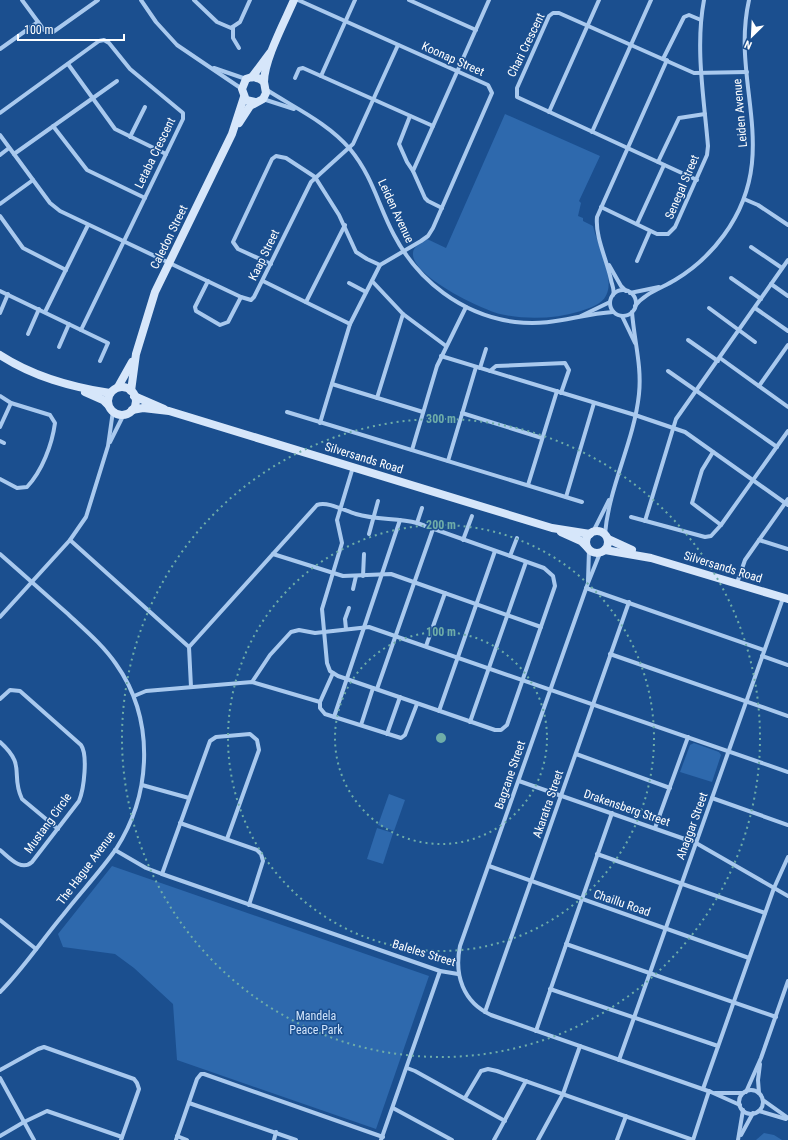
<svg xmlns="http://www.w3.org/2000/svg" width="788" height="1140" viewBox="0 0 788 1140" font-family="'Roboto Condensed',sans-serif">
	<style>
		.green { fill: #2e69ad }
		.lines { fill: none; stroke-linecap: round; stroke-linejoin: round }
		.street { stroke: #a9c9ee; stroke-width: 4 }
		.secondary { stroke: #d6e6fa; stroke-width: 8 }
		.ring { fill: none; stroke: #6fada8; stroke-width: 2; stroke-dasharray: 2 4 }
		.labels { text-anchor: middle; stroke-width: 3; stroke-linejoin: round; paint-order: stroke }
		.street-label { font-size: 12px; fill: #fff; stroke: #1b4f8f }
		.park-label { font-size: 12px; fill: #cfe3fa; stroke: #1b4f8f }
		.centre { fill: #6fada8; stroke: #1b4f8f; stroke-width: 2 }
		.ring-label { font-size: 12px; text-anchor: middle; font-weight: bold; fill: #6fada8; stroke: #1b4f8f; stroke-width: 3; stroke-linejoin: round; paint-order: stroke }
	</style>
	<rect width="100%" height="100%" fill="#1b4f8f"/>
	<g class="green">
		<path d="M505,114L600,156L579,201L581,203L578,216L583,218V221L593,226C597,243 612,274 608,290C605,304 592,307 581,311C555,319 526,320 500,314C481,309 411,276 413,253C413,246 422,243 427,239L446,248Z"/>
		<polygon points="694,743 719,752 721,755 712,782 680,772 690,745"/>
		<polygon points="389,794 405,800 394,831 378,825"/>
		<polygon points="377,828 393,833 383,864 367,859"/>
		<polygon points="112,866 429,976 376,1129 177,1060 173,1004 134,968 115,954 63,947 58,934"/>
		<polygon points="764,1133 774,1135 782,1140 756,1140"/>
	</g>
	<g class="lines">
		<g class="street">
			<polyline points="22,0 44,30 53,32 98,0"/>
			<polyline points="141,0 156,22 177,45 242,89"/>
			<polyline points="194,0 217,22 231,28 240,22 250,0"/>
			<polyline points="298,0 488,85 492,93 433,228 428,236 421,241 380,265 350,324 320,423"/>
			<polyline points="409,0 476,30"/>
			<polyline points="233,27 233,38 239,48"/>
			<polyline points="0,49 38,22"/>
			<polyline points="663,59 684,17 689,15 701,20"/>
			<polyline points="68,64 115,129 166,154"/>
			<polyline points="214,68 246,79"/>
			<polyline points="321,76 355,0"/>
			<polyline points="295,78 299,69 303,68 433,126"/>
			<path d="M267,90C295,108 328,123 350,149C373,177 378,205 394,235C418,281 462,315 515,322C553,327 578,314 613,312"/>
			<polyline points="263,99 294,109"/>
			<polyline points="549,112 599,0"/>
			<polyline points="0,113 99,41 104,40 109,43 130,69 183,113 183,119 81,330"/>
			<polyline points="410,116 399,144 407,162 413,171"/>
			<polyline points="53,126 87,170 145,198"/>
			<polyline points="592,132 651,0"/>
			<polyline points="0,135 50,203 60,211 241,297 251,300 254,297 311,182 353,144 398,45"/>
			<polyline points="130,137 145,107"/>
			<polyline points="14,154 117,81"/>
			<polyline points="0,155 9,148"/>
			<polyline points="658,162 679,118 705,114"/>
			<polyline points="697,180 517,97 517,88 549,16 553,13 559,13 694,73 747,72"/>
			<polyline points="744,199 758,205 788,225"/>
			<polyline points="0,204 33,180"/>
			<path d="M601,207L657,234H668L675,227L707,155L708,146C704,98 695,47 704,0"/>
			<polyline points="442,208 428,201 425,198 413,171 489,0"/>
			<polyline points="0,216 23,248 66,270"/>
			<polyline points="637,224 664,165"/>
			<polyline points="751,247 782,268"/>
			<polyline points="637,261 650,231"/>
			<polyline points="271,264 238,249 233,242 272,159 276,156 286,158 315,177 339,215 356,252 367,259 380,265"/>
			<polyline points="609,265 621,286 626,291"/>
			<polyline points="731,278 761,299"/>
			<polyline points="208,281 195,307 196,311 220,325 228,322 241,297"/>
			<polyline points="263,281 350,324"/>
			<polyline points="372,281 403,314 446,346"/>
			<polyline points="349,283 366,292"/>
			<polyline points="771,284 788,296"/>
			<circle cx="623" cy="303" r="13"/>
			<polyline points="0,291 108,343 100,361"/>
			<polyline points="630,293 659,287"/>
			<path d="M613,295C615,290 612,285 611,280C607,260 595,237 597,217L667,60"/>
			<polyline points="306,302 345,225"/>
			<path d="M635,306C645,293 662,288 675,280C695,268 711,253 724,235C783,154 730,84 749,0"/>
			<polyline points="709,308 755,342"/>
			<polyline points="755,308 788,331"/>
			<polyline points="45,312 88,225"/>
			<polyline points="0,313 8,294"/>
			<polyline points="581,316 610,302"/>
			<polyline points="622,316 635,343"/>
			<polyline points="28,334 39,309"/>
			<polyline points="688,340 718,361"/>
			<polyline points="59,347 69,324"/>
			<polyline points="441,356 635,415 685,432 788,505"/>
			<polyline points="720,358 788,407"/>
			<polyline points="480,368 486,349"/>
			<polyline points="490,371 496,366 565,363 569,370 561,393"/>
			<polyline points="668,371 777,447"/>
			<polyline points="332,384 423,412"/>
			<polyline points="759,386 788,345"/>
			<path d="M0,396L11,403L50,415L55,423C52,445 42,471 27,487L17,488L0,479"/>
			<polyline points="377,398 403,314"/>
			<polyline points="287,412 582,502"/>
			<polyline points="462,413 542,438"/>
			<polyline points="0,427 11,403"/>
			<polyline points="0,441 4,443"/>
			<polyline points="110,442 124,414"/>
			<polyline points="412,450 437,366 466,307"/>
			<polyline points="713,452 702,470 692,503 721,525"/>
			<polyline points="448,461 476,367"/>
			<polyline points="528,485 557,391"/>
			<polyline points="566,497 594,403"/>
			<polyline points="631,517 705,537 711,536 721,525 788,431"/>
			<polyline points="645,521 676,419 788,260"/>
			<polyline points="417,523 422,508"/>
			<polyline points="593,532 609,500"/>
			<polyline points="369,534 378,501"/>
			<path d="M605,534C609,486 634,442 639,394C642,366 634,340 632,312"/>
			<polyline points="70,540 189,647"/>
			<polyline points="463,540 472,516"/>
			<polyline points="759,540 788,549"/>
			<path d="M600,553L588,583L460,946C454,975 463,1002 491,1015L711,1092L740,1105"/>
			<path d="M0,554C23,574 45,594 68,614C85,630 103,645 116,664C155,719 152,793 116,849C100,872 80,893 63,915C42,940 23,969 0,992"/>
			<polyline points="273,554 343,576 391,574 541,627"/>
			<polyline points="510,556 517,538"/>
			<polyline points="363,576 364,554"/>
			<polyline points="588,581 589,550"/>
			<polyline points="737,583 745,560 788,499"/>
			<polyline points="586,588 764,650"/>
			<polyline points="353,589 356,576"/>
			<polyline points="0,617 70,540 86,517 108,446 113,411"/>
			<polyline points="346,629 345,619 349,608"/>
			<polyline points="426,646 445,593"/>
			<polyline points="610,654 788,716"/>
			<polyline points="762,656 788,665"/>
			<polyline points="333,673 320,702 320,708 325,714 401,738 405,735 417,704"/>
			<polyline points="252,682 270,655 291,632 299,630 315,633 369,627 788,772"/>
			<path d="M191,687L189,647L317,505C328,501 345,511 356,514C376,520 397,518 417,523L544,568L553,576L555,586L507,725L501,730H495L338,676L330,671L327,663L322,609L342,543L337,520L353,467"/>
			<polyline points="377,689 433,529"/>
			<polyline points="134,696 146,691 252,682 320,702"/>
			<path d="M0,699L10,690L20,691L81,745C88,755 84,789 79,801L32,862C21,872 9,857 0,850"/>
			<polyline points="439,711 495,551"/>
			<polyline points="334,717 400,520"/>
			<polyline points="470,722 526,562"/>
			<polyline points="361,725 373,688"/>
			<polyline points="387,734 400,697"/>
			<path d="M0,742C27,766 10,774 22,799L58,829"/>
			<polyline points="576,754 670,788"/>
			<polyline points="519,781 696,843 788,896"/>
			<polyline points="142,785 189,798"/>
			<polyline points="712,798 788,825"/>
			<polyline points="180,823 257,850 261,854 263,861 249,905"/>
			<polyline points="655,828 688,737"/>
			<polyline points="115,850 146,868 162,874 440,971 458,974"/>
			<polyline points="597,854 765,913"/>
			<polyline points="489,866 749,958"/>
			<polyline points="162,874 210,741 216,737 250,734 257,740 259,750 227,839"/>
			<polyline points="0,920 36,949"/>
			<polyline points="566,944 776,1017"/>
			<polyline points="550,989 718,1046"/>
			<polyline points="485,1012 629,602"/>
			<polyline points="536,1031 612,813"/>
			<polyline points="619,1060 783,598"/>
			<polyline points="407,1068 415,1071 505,1121"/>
			<polyline points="0,1070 38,1049 44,1047 134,1079 137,1083 139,1089 121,1140"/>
			<polyline points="0,1078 34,1140"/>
			<polyline points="703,1089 774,888 788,857"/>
			<circle cx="751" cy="1102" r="12"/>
			<polyline points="746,1092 761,1058 788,981"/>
			<polyline points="715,1093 743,1093"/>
			<polyline points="759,1093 758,1080 760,1064"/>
			<polyline points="465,1098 481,1071 488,1069 497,1071 693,1140"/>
			<polyline points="763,1100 788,1118"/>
			<polyline points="189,1103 296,1140"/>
			<polyline points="393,1108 452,1140"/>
			<polyline points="759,1111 786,1119"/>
			<polyline points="741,1135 753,1113"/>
			<polyline points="0,1136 24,1122 47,1111 122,1137"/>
			<polyline points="177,1136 187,1140"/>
			<polyline points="176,1140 197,1079 201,1074 204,1074 383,1137"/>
			<polyline points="274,1140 276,1132"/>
			<polyline points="381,1140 440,971"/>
			<polyline points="494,1140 526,1081"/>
			<polyline points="538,1140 563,1094 580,1046"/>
			<polyline points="617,1140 626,1116"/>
			<polyline points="693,1140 709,1091"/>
			<polyline points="738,1140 743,1110"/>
		</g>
		<g class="secondary">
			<polyline points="252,77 270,53"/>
			<path d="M264,82C264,60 285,21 294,0"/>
			<path d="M239,123L250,106L263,99L266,93L264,82C259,77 253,76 246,79L242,89L246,100L255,102"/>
			<path d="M0,355C34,377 71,387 110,393"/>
			<polyline points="118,387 132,362"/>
			<circle cx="122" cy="401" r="14"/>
			<polyline points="131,391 136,354 155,292 232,134 244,97"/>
			<polyline points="85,392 103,400 108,405"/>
			<polyline points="134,396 164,409"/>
			<polyline points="132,410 143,408 169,411 552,528 590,534"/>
			<circle cx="597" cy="542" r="11"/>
			<polyline points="561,532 581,541 587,547"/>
			<polyline points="608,539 632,550"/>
			<polyline points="605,550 651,558 788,599"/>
		</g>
	</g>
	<g class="ring">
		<circle cx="441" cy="738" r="106"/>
		<circle cx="441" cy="738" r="213"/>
		<circle cx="441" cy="738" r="319"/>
	</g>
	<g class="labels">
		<g class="street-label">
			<text transform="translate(526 45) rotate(-64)" y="4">Chari Crescent</text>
			<text transform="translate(453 59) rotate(24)" y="4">Koonap Street</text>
			<text transform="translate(740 113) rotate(-95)" y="4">Leiden Avenue</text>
			<text transform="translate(155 153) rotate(-64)" y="4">Letaba Crescent</text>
			<text transform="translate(682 187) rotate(-67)" y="4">Senegal Street</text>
			<text transform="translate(396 211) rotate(65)" y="4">Leiden Avenue</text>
			<text transform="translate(169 237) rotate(-64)" y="4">Caledon Street</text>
			<text transform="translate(264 255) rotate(-64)" y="4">Kaap Street</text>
			<text transform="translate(364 458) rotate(17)" y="4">Silversands Road</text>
			<text transform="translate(723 567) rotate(17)" y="4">Silversands Road</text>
			<text transform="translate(510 775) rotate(-71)" y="4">Bagzane Street</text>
			<text transform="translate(548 804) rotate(-71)" y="4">Akaratra Street</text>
			<text transform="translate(627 808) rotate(19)" y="4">Drakensberg Street</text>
			<text transform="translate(48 823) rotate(-54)" y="4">Mustang Circle</text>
			<text transform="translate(692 826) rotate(-70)" y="4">Ahaggar Street</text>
			<text transform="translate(86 868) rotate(-53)" y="4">The Hague Avenue</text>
			<text transform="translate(622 903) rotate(19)" y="4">Chaillu Road</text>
			<text transform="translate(424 953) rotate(17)" y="4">Baleles Street</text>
		</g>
		<g class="park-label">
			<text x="316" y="1020">Mandela<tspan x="316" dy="14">Peace Park</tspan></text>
		</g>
	</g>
	<circle cx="441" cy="738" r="6" class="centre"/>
	<g class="ring-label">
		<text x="441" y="423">300 m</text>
		<text x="441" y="529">200 m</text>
		<text x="441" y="636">100 m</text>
	</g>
	<g transform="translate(752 36) rotate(204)" stroke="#1b4f8f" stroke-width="3" paint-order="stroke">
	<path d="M0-3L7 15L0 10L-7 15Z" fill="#ffffff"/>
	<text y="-6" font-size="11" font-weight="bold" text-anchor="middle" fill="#ffffff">N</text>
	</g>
	<path d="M18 34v6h106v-6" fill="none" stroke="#ffffff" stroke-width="2"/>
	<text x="24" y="34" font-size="12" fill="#ffffff" stroke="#1b4f8f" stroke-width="3" paint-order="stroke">100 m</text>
</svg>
